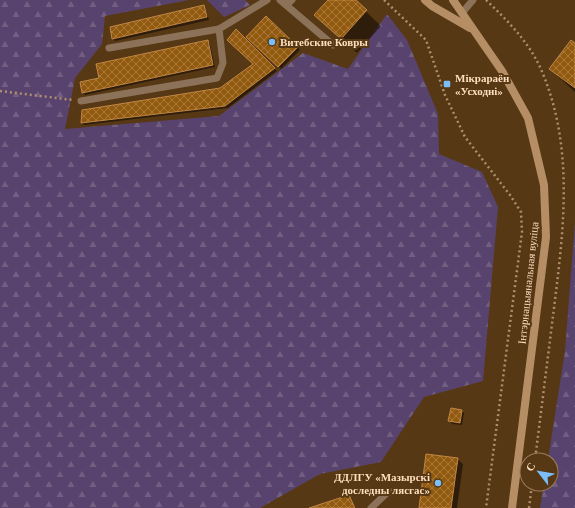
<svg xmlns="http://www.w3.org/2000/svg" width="575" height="508" viewBox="0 0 575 508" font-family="'Times New Roman',serif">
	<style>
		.forest { fill: url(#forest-firs) }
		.shadow { fill: #0007 }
		.building { fill: url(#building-cross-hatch); stroke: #c18645 }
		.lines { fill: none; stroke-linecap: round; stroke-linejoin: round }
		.path { stroke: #ae8e6d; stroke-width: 2.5; stroke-dasharray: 2 3; stroke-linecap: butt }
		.lane { stroke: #8c7259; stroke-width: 7 }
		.secondary { stroke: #b68e65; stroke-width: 8 }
		.poi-dot { fill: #7cbef9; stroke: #573815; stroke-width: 1.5 }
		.labels { text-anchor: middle; stroke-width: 4; stroke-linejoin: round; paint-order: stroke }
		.poi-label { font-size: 11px; font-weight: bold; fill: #ffdfbf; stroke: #573815; text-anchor: start }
		.street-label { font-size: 11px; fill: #ffdfbf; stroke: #573815 }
	</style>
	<defs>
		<pattern id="forest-firs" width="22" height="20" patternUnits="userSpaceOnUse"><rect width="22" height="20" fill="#58436e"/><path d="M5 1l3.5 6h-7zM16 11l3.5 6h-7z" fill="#715e81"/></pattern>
		<pattern id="building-cross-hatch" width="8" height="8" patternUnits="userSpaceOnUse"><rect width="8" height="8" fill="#925a0f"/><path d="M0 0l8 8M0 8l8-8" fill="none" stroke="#a8793b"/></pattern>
	</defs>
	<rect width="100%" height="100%" fill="#573815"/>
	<g class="forest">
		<polygon points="0,0 189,0 105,16 102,44 75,78 65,129 219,116 303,53 348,69 387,14 407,40 438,114 439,154 482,172 498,207 483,381 424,397 381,462 320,474 260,508 0,508"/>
		<polygon points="207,0 245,0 250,5 224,17"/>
		<polygon points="575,222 575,508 540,508 544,484 551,484 551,460 548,460 565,351"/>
	</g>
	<g class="shadow">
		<polygon points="329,0 354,0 381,26 357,53 315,15"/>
		<polygon points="204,6 209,20 115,41 113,38"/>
		<polygon points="266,17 300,50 281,69 248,36"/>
		<polygon points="236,31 277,71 228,108 84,125 82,123 83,111 220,89 254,64"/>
		<polygon points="208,41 210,44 215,67 85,95 83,93 100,79"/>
		<polygon points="575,44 575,92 550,69"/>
		<polygon points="461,411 464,413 462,425 452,424 450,421"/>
		<polygon points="457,459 463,464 457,508 420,508"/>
		<polygon points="349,496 356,508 313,508"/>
	</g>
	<g class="building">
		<polygon points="328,0 356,0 367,10 341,39 314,15"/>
		<polygon points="204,5 207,17 112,39 110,27"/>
		<polygon points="266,16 298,47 278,67 246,37"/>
		<polygon points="236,29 275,68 225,106 81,123 82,110 220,88 253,64 227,40"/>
		<polygon points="208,40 213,65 82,93 80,82 99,78 96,64"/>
		<polygon points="571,40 575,43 575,88 549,69"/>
		<polygon points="451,408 462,410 460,423 448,421"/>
		<polygon points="426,454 458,458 451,508 419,508"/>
		<polygon points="349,495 355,508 309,508"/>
	</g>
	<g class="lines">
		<g class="path">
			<polyline points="384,0 426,40 445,95 465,137 510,195 521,212 522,232 486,508"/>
			<path d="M486,0C509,22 531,44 543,74C575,152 563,235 553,316C547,364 541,412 535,460"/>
			<polyline points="0,91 73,100"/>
			<polyline points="529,508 532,484"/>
		</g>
		<g class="lane">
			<polyline points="280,0 286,5 292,0"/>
			<polyline points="286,5 333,45"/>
			<polyline points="462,13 473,0"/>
			<polyline points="109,48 219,29 267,0"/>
			<polyline points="81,101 217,78 223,63 219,29"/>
			<polyline points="371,508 388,492 405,491"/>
		</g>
		<g class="secondary">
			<polyline points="425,0 432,6 470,28"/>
			<polyline points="453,0 502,71 528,118 544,185 546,237 512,508"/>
		</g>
	</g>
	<g class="poi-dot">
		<circle cx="272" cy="42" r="4"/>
		<rect x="443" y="80" width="8" height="8" rx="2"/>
		<circle cx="438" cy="483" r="4"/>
	</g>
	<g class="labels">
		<g class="poi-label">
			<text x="280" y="46">Витебские Ковры</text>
			<text x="455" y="82">Мікрараён<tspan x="455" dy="13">«Усходні»</tspan></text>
			<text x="430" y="481" text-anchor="end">ДДЛГУ «Мазырскі<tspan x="430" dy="13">доследны лясгас»</tspan></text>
		</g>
		<g class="street-label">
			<text transform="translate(528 283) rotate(-84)" y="4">Інтэрнацыянальная вуліца</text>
		</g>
	</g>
	<g transform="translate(539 472) rotate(301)"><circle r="19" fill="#573815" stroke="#9a7b59"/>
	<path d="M0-3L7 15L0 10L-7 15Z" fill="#7cbef9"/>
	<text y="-6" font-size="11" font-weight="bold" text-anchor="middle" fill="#ffdfbf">С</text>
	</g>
</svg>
